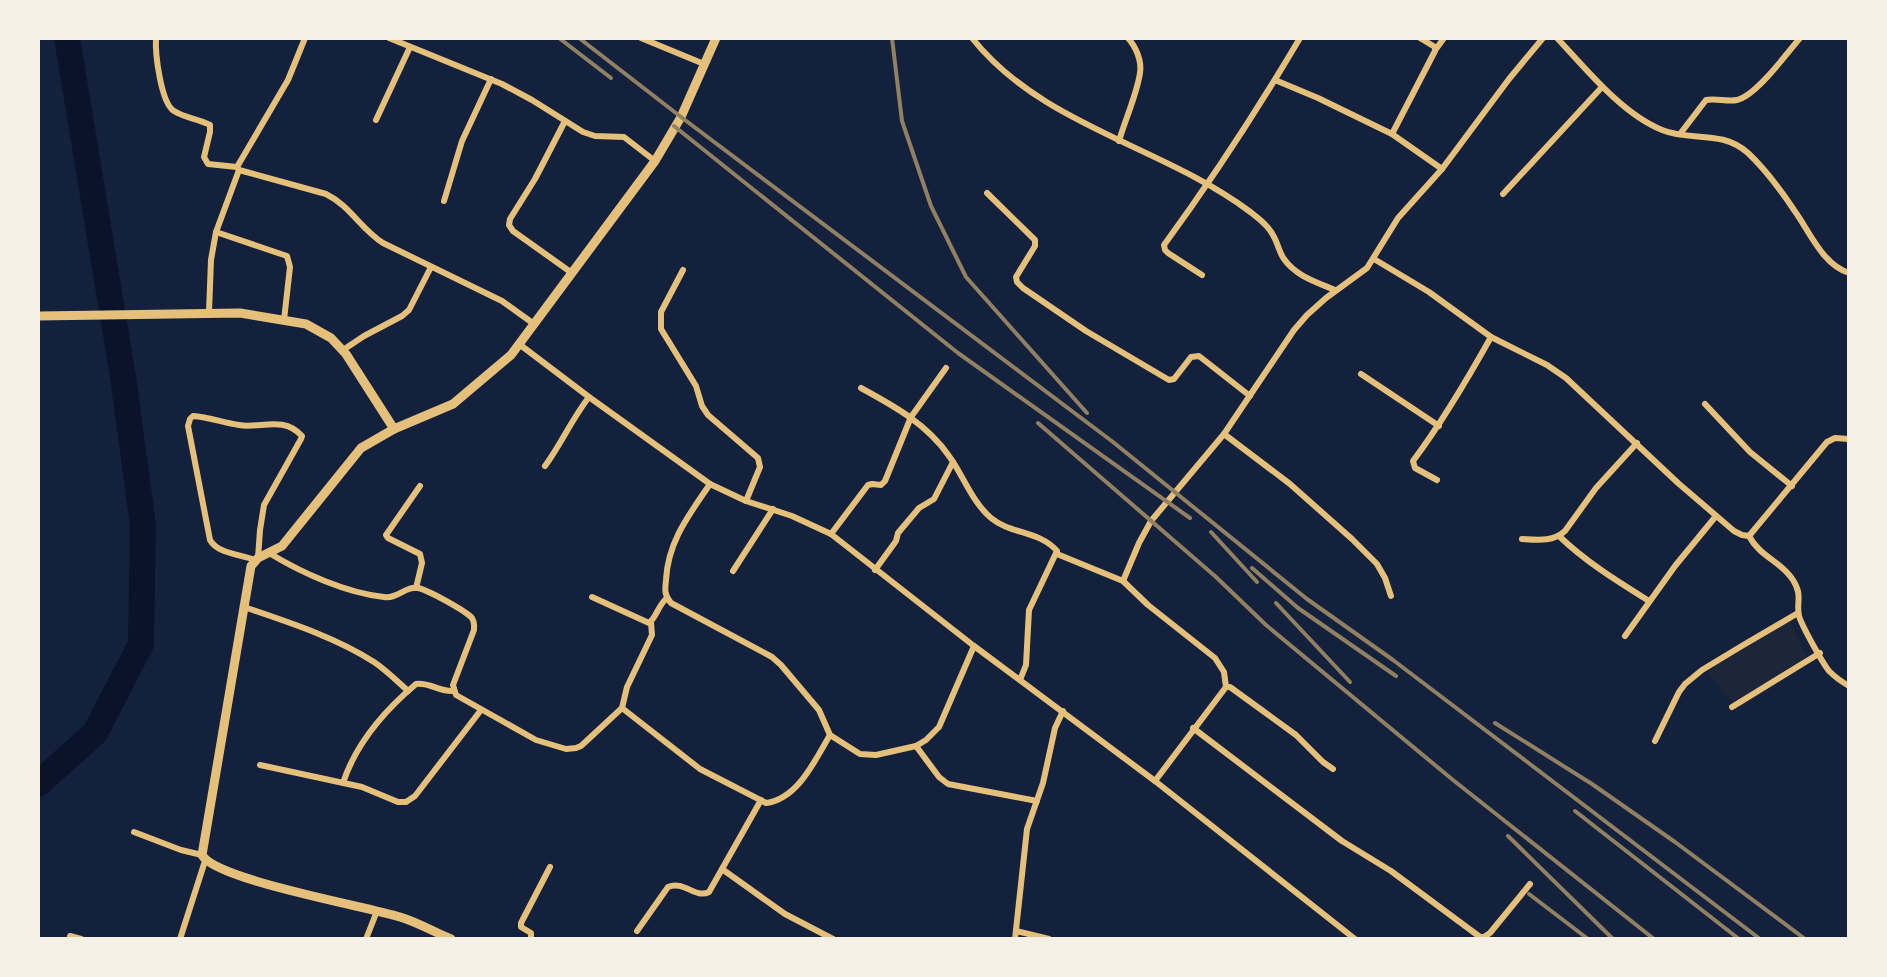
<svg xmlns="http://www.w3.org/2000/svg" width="1887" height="977" viewBox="0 0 1887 977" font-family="Poppins,sans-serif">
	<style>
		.green { fill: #1d2539 }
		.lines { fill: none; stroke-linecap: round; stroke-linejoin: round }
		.river { stroke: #0b132b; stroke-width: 26 }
		.minor { stroke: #e5c07b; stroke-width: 6 }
		.secondary { stroke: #e5c07b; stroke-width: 9 }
		.rail { stroke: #918062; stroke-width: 4 }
	</style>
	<rect width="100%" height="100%" fill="#14213d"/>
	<polygon class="green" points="1790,621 1808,659 1773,686 1740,708 1723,692 1708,672 1747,642"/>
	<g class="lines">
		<polyline class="river" points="38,784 95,733 141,644 143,525 123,377 67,38"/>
		<g class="minor">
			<path d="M156,38C155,54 161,103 174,111C185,118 199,119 210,125V132L204,157L208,164L237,167"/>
			<path d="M305,38L288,80L237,167L239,170L326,194C350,206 361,229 383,243L502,301L534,324"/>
			<polyline points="389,38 502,84 532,100 583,132 595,136 624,137 655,161"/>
			<polyline points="641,38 704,64"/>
			<path d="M972,38C1042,126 1162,146 1249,211C1258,218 1269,226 1274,237C1278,244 1279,252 1284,259C1296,276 1316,282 1335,290"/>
			<path d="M1557,38C1586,69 1622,114 1662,130C1691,142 1721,129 1748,153C1764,168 1782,192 1794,210C1810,232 1822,264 1849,273"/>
			<polyline points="1436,49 1444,38"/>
			<polyline points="1275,80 1318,98 1392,134 1442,169"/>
			<polyline points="376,120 410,47"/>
			<polyline points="565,121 535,179 510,219 509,225 513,231 572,273"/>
			<polyline points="1392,134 1435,51 1435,47 1420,38"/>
			<path d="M1680,134L1706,100C1716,98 1727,102 1737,100C1756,96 1787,53 1800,38"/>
			<path d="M1119,141C1125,120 1137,94 1140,73C1142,61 1136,47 1128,38"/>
			<polyline points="987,193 1035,240 1035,246 1016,277 1017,282 1023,288 1086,331 1169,380 1174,379 1191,357 1199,356 1250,396"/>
			<polyline points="1503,194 1602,87"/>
			<polyline points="444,201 462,141 491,79"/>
			<polyline points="216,232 287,256 290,267 284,320"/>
			<polyline points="1374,259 1429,292 1491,337 1547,365 1566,378 1678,483 1734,531 1742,535 1749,536 1827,442 1835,438 1849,439"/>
			<polyline points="683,270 661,312 661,329 696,386 702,406 708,415 758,458 760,467 746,501"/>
			<path d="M1202,275L1168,253L1165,250L1164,245C1213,178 1258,109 1300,38"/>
			<polyline points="209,312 211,260 216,232 239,170"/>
			<polyline points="519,344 589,397 710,484 746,501 792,516 831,534 974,646 1155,781 1355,939"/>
			<polyline points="343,350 364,336 402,316 409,310 431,267"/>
			<polyline points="1361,374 1439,426"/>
			<path d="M861,388C894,406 927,424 949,456C963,475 972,502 991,518C1010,534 1040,531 1057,551L1029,610L1026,665L1020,680"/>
			<polyline points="1705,404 1750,452 1792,486"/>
			<polyline points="1224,434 1290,484 1352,539 1377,564 1385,578 1391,596"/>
			<path d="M545,466C561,444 572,419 589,397"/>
			<path d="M1437,480L1415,468L1413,461C1443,421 1467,380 1491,337"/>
			<path d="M710,484C689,515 668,541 666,580C665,589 664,595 671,603L772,657L781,665L819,710L830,735L860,754L876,755L916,746L926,740L939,727L974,646"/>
			<polyline points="831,534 868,485 872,484 881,485 885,481 911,417 946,368"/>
			<path d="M1559,536C1586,562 1617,581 1649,601"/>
			<path d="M1749,536C1760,557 1781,561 1793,580C1803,596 1796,601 1799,616C1802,626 1822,662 1829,671C1835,677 1842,682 1849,686"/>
			<path d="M1522,539C1538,540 1553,542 1565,531L1596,488L1637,443"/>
			<path d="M269,553C302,573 346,593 384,597C398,599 405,586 418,588C428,590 466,611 472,618C475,623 474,624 474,630L453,685L456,695L536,740L566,749L576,748L581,746L622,708L627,687L652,635L651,622"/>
			<polyline points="1057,554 1123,581 1148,605 1215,658 1224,672 1226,687"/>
			<path d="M255,560C240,554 218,554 210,540L188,426L190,419L193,416C209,417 224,423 239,425C260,429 283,415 302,436L301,439L264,505L260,530L258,558"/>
			<polyline points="875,570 896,541 898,533 919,508 934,499 953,462"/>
			<polyline points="733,571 773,509"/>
			<polyline points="1123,581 1139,543 1151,521 1224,434 1294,330 1307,315 1326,298 1367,268 1398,218 1442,169 1509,79 1543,38"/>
			<polyline points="416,588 422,563 420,554 388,538 386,535 420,486"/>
			<path d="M592,597L649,623C657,617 658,605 667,598"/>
			<path d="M244,607C288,622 335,637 374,662C386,670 397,681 408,691"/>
			<polyline points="1625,636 1675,566 1716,516"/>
			<polyline points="1732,707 1820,653"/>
			<path d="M622,708L700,769L766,803C798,799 815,760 830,735"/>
			<polyline points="1193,728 1342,841 1391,871 1480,937 1484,937 1490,933 1530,884"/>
			<polyline points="1655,741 1679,692 1685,684 1702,670 1740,647 1798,613"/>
			<polyline points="916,746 939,777 948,784 1037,801"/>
			<polyline points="260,765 362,787 398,802 406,802 415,796 481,710"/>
			<polyline points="1155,781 1226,687 1230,687 1296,735 1323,762 1333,769"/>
			<path d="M343,783C356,743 384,711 416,684C429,682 440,692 453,691"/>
			<polyline points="134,832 181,850 202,855"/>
			<polyline points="722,869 785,914 833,939"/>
			<path d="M637,931L668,887C684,880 695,899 709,892L761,800"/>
			<polyline points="1016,931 1049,939"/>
			<polyline points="70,936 81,939"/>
			<polyline points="180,939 205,861"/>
			<polyline points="366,939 377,911"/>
			<polyline points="531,939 531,933 521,927 521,923 550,867"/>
			<polyline points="1015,939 1027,829 1043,783 1055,728 1063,711"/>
		</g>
		<g class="secondary">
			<polyline points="38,316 240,313 306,324 331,338 346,354 394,429 453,404 511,355 655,161 681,117 716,38"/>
			<path d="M394,429L361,448L282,546L258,558L251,566L202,855C216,880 365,906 400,917C417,922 434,932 451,939"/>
		</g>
		<g class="rail">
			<polyline points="559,38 611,78"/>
			<polyline points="579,38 681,117 1113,442 1307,599 1393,660 1760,939"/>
			<polyline points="892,38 902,121 931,206 966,277 1087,413"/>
			<polyline points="674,126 958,353 1190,518"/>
			<polyline points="1038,423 1216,577 1266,625 1453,780 1654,939"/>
			<polyline points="1211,532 1257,582"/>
			<polyline points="1252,568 1298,608 1396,676"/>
			<polyline points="1276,603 1350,682"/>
			<polyline points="1495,723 1592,784 1675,842 1805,939"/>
			<polyline points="1575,811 1739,939"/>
			<polyline points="1508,836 1613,939"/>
			<polyline points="1529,894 1588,939"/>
		</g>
	</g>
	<rect width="1887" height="977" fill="none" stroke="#f6f1e7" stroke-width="80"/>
</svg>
